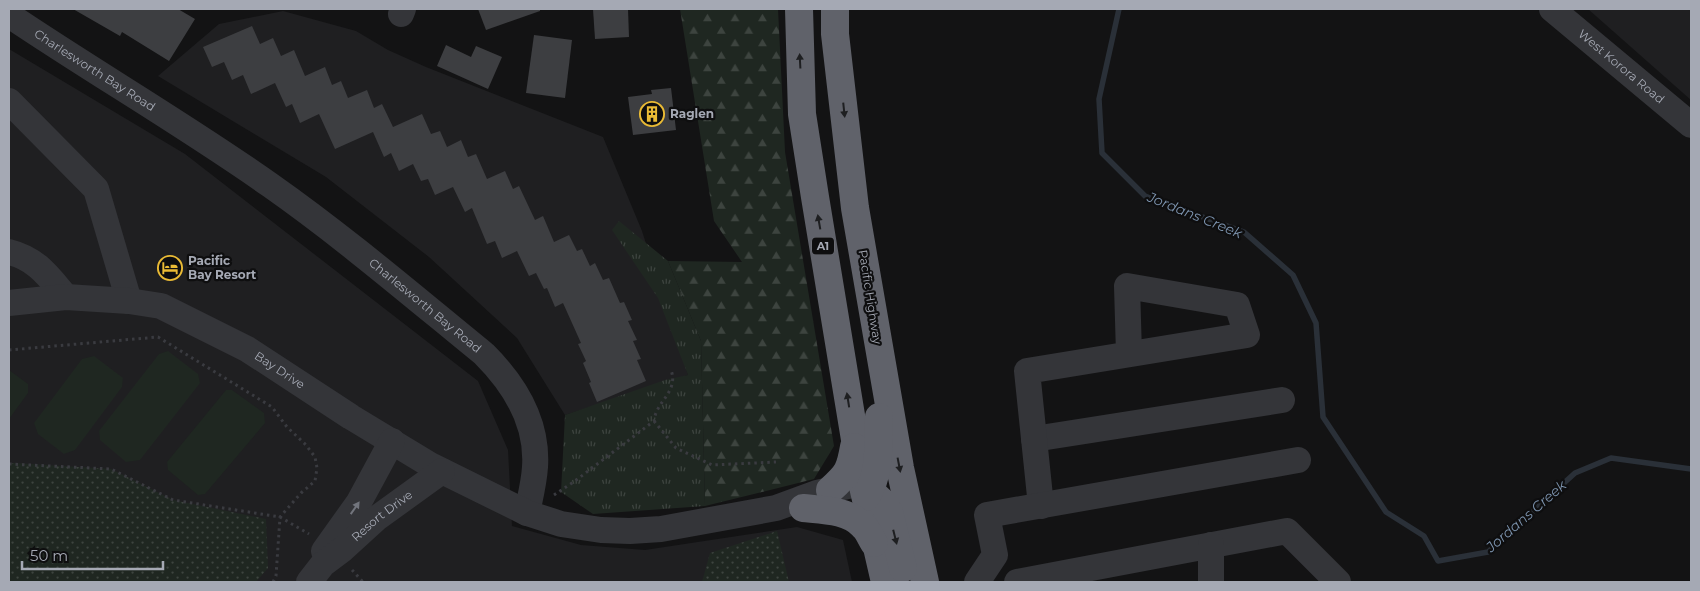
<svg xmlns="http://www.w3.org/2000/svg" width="1700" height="591" viewBox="0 0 1700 591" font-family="Montserrat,sans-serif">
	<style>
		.built { fill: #1f1f21 }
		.grass { fill: url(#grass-dots) }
		.forest { fill: url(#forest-firs) }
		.park { fill: url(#park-tufts) }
		.garden { fill: #1f2721 }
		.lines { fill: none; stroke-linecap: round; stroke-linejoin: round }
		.stream { stroke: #2a3038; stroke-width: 5.5 }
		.building { fill: #3d3e41 }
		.path { stroke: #3a3b40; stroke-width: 3; stroke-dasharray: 2.5 4; stroke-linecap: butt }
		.minor { stroke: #343539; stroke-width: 26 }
		.highway { stroke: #60626a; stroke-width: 28 }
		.oneway { fill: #1e1f21 }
		.oneway2 { fill: #72757d }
		.labels { text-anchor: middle; stroke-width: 4.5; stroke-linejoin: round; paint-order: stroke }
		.shield { fill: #0e0e0f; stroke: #787a82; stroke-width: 1 }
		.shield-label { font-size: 11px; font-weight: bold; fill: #a5a9b4 }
		.street-label { font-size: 12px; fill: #a5a9b4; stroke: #0e0e0f }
		.poi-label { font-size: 12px; font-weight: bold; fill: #a5a9b4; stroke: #0e0e0f; text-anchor: start }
		.water-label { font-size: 14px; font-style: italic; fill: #7d94af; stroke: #0e0e0f }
	</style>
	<defs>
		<pattern id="grass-dots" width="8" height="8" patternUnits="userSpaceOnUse" patternTransform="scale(1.25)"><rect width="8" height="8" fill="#1f2721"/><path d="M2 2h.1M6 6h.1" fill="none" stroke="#3d443f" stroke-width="1.8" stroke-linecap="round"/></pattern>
		<pattern id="forest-firs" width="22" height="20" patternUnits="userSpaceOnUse" patternTransform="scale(1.25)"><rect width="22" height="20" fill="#1f2721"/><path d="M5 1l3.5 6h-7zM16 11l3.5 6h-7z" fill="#3d443f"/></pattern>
		<pattern id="park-tufts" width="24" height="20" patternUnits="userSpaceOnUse" patternTransform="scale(1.25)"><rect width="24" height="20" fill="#1f2721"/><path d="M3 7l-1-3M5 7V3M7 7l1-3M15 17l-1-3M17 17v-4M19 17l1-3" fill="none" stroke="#3d443f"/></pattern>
	</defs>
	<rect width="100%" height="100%" fill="#131314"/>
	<g class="built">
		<polygon points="1588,9 1691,9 1691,100"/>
		<polygon points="283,11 356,31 388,50 426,67 603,137 642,231 688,375 565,415 517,338 429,257 326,177 158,76 219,24"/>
		<polygon points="9,49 185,154 478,381 508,450 512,526 581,545 645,550 797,527 843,540 852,582 9,582"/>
	</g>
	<g class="grass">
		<polygon points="14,463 111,469 173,500 266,519 268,568 256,582 9,582 9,464"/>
		<polygon points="777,531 789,582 702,582 710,553"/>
	</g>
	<polygon class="forest" points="680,9 778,9 785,152 834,446 814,479 705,506 701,341 668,261 742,262 714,221"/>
	<polygon class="park" points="619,221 668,261 701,341 705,506 593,514 561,492 565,415 665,380 688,375 658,298 612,230"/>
	<g class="garden">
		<polygon points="168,351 198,374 200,383 140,460 126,462 100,440 99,431 159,354"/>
		<polygon points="94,356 123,378 122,387 75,450 64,454 38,434 34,423 82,359"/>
		<polygon points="9,370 28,384 28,393 9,419"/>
		<polygon points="226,390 232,390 264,413 265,423 205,494 198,495 168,470 167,462"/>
	</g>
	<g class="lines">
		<polyline class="stream" points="1119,9 1099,99 1102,153 1145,196 1244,232 1293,275 1316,323 1323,417 1386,512 1424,536 1438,561 1488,552 1575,473 1611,458 1691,469"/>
	</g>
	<g class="building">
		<polygon points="73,9 178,9 195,19 169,61 122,32 120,36"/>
		<polygon points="478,9 540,9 540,11 486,30"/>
		<polygon points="593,9 628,9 629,37 595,39"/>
		<polygon points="252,26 260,44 273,38 281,56 294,50 305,76 325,67 332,85 341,81 348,98 367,90 374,108 382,104 393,127 422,114 431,134 440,131 447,147 461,140 468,157 476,154 487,179 505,171 513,189 519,186 535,220 543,216 554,242 569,235 577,251 582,249 590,266 595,263 603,280 609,278 620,303 624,302 632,320 628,321 637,340 633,341 641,359 637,360 646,381 597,402 589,383 591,382 583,363 586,361 578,344 581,343 563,303 555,307 547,288 544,289 536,273 529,276 517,251 502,258 495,241 487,244 472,208 465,212 453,187 435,195 428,179 421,181 413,164 399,171 391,153 384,157 373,132 335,149 319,114 300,123 292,104 286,107 275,83 251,94 243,75 232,80 224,62 212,67 203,47"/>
		<polygon points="534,35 572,40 565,98 526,93"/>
		<polygon points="446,45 471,57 476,46 502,57 488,89 437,66"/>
		<polygon points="671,88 676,130 633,135 628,97 652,94 651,90"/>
	</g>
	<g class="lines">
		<g class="path">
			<polyline points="9,350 158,337 272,407 287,427 306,445 315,457 317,468 315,481 301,493 280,517 276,576 273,582"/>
			<polyline points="654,421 676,448 712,465 776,462"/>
			<polyline points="9,464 111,469 173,500 280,517 309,534"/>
			<path d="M554,495L575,481L654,421C656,401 679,392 671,370"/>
			<polyline points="352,570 363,582"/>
		</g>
		<g class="minor">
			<path id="s1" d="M1552,9L1691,125"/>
			<polyline points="401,14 403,9"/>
			<path id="s2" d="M9,15C95,73 185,125 270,185C344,237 414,297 484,354C515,385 538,422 535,467C534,483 530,498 527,513"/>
			<polyline points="9,101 96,189 129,301"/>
			<path d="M9,252C37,259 48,276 66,297"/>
			<path id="s3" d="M9,303L66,297L129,301L161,306L247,349L351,417L432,466L527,513L561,524L601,530L630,531L661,529L776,508L817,493L852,485"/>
			<polyline points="1034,439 1282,400"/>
			<polyline points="1041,506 1027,371 1247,335 1237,305 1127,286 1129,354"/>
			<polyline points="324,551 359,502 392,441"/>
			<path id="s4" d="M309,582L323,564L343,549L377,518L442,471"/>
			<polyline points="977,582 995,555 987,515 1298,460"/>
			<polyline points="1017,582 1287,531 1338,582"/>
			<polyline points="1211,582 1211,545"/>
		</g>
		<g class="highway">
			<polyline points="799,9 802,114 815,197 862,482 885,582"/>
			<polyline points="835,9 835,34 855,208 900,468 925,582"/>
			<polyline points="863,484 881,501 889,512 903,568"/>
			<path d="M830,490C848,474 850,470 854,447"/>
			<path d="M866,497C881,472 878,444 879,417"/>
			<path d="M803,508C823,510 849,510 863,526C868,530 870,537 874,543"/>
		</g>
	</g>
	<defs><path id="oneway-solid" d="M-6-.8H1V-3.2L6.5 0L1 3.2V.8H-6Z" transform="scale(1.25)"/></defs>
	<g class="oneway">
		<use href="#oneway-solid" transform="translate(800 61) rotate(-93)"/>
		<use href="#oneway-solid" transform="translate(844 110) rotate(84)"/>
		<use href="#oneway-solid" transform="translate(819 222) rotate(-100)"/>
		<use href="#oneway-solid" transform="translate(848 400) rotate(-99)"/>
		<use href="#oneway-solid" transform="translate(899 465) rotate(79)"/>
		<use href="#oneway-solid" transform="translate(895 537) rotate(76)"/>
	</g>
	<use class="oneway2" href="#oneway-solid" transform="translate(355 508) rotate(-55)"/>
	<defs>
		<symbol id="building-ring" viewBox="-11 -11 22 22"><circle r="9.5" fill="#0e0e0f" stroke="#eabb35" stroke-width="1.5"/><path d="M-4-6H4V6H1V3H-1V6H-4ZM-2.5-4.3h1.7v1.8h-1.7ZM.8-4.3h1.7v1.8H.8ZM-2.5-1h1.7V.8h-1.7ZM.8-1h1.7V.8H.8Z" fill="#eabb35"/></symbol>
		<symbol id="hotel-ring" viewBox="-11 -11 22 22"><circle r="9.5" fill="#0e0e0f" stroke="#eabb35" stroke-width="1.5"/><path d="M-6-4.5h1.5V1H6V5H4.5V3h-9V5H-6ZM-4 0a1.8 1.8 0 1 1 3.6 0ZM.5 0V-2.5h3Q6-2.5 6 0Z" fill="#eabb35"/></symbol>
	</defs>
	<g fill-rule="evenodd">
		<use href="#building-ring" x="638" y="100" width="28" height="28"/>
		<use href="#hotel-ring" x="156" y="254" width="28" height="28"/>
	</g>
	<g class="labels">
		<rect class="shield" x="812" y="237.5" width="22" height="17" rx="4"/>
		<g class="shield-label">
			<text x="823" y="250">A1</text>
		</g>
		<g class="street-label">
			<text dy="4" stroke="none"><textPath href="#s1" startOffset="90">West Korora Road</textPath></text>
			<text dy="4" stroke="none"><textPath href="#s2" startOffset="102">Charlesworth Bay Road</textPath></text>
			<text transform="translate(870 297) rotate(81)" y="4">Pacific Highway</text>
			<text dy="4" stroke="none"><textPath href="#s2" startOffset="508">Charlesworth Bay Road</textPath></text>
			<text dy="4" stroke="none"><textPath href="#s3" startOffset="288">Bay Drive</textPath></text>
			<text dy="4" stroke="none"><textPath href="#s4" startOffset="99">Resort Drive</textPath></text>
		</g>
		<g class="poi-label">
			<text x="670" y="118">Raglen</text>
			<text x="188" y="265">Pacific<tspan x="188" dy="14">Bay Resort</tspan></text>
		</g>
		<g class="water-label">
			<text transform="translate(1195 215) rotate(22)" y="5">Jordans Creek</text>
			<text transform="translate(1526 516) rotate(-41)" y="5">Jordans Creek</text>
		</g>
	</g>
	<rect width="1700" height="591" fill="none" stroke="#a5a9b4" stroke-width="20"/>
	<path d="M22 561v8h141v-8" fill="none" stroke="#a5a9b4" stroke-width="2.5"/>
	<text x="30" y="561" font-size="15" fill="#a5a9b4" stroke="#0e0e0f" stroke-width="4" paint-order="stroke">50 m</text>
</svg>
